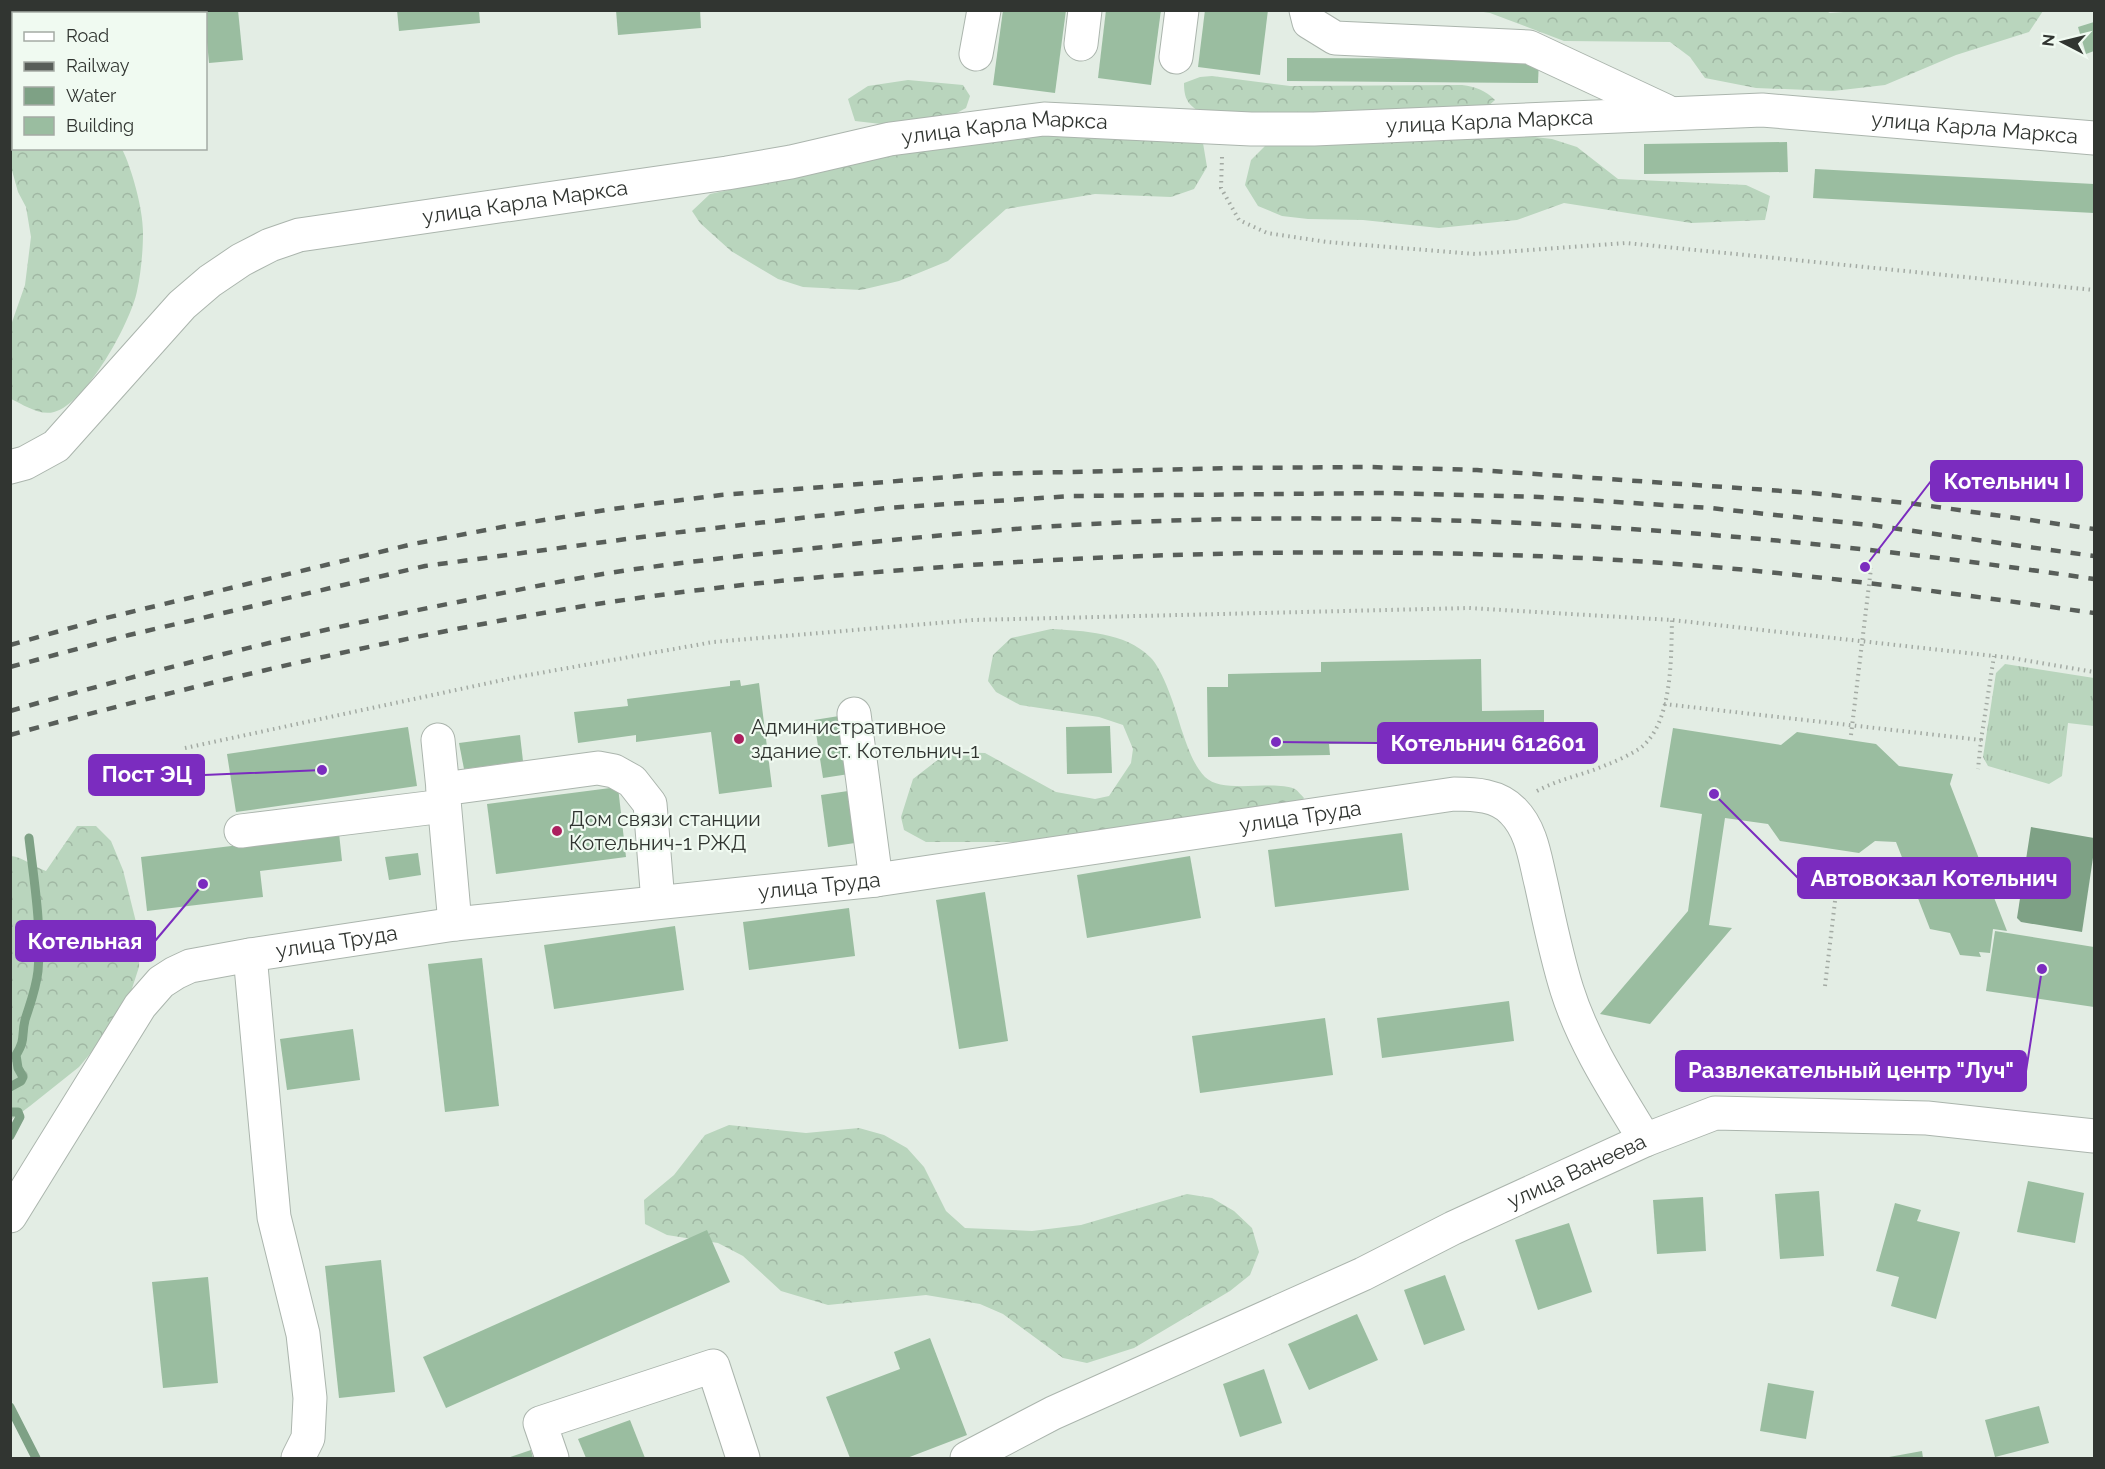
<svg xmlns="http://www.w3.org/2000/svg" width="2105" height="1469" viewBox="0 0 2105 1469" font-family="Raleway,sans-serif">
	<style>
		.grass { fill: url(#grass-tufts) }
		.forest { fill: url(#forest-crowns) }
		.water { fill: #7ea185 }
		.lines { fill: none; stroke-linecap: round; stroke-linejoin: round }
		.stream { stroke: #7ea185; stroke-width: 9 }
		.building { fill: #9abda0 }
		.minor-casing { stroke: #abb5ad; stroke-width: 35 }
		.path { stroke: #a3aaa3; stroke-width: 4; stroke-dasharray: 1.5 4.5; stroke-linecap: butt }
		.minor { stroke: #fff; stroke-width: 33 }
		.rail { stroke: #585e59; stroke-width: 4.5; stroke-dasharray: 10 10; stroke-linecap: butt }
		.poi-dot { fill: #ac1f5e; stroke: #f0faf1; stroke-width: 2 }
		.labels { text-anchor: middle; stroke-width: 4.5; stroke-linejoin: round; paint-order: stroke }
		.street-label { font-size: 21px; fill: #313531; stroke: #f0faf1 }
		.poi-label { font-size: 21px; fill: #313531; stroke: #f0faf1; text-anchor: start }
		.leader { fill: none; stroke: #7b2cbf; stroke-width: 2 }
		.callout-dot { fill: #7b2cbf; stroke: #f0faf1; stroke-width: 2 }
		.callout { fill: #7b2cbf; stroke: #7b2cbf; stroke-width: 2 }
		.callout-label { font-size: 22px; text-anchor: middle; font-weight: bold; fill: #fff }
	</style>
	<defs>
		<pattern id="grass-tufts" width="24" height="20" patternUnits="userSpaceOnUse" patternTransform="scale(1.5)"><rect width="24" height="20" fill="#b9d5bd"/><path d="M3 7l-1-3M5 7V3M7 7l1-3M15 17l-1-3M17 17v-4M19 17l1-3" fill="none" stroke="#a0b7a3"/></pattern>
		<pattern id="forest-crowns" width="20" height="18" patternUnits="userSpaceOnUse" patternTransform="scale(1.5)"><rect width="20" height="18" fill="#b9d5bd"/><path d="M2 6a3 3 0 1 1 6 0M12 15a3 3 0 1 1 6 0" fill="none" stroke="#a0b7a3"/></pattern>
	</defs>
	<rect width="100%" height="100%" fill="#e3ede4"/>
	<polygon class="grass" points="2005,664 2094,678 2094,726 2068,723 2062,776 2049,784 1988,766 1983,757 1996,673"/>
	<g class="forest">
		<polygon points="1824,10 1830,13 1871,10 2043,11 2029,32 1956,55 1885,85 1833,91 1756,88 1705,78 1690,57 1670,42 1564,41 1490,13 1477,11"/>
		<path d="M1212,76L1290,86L1462,85C1476,87 1485,90 1495,100L1486,108L1474,111L1202,113C1188,105 1184,99 1184,83L1200,77Z"/>
		<polygon points="908,80 963,85 970,96 966,108 944,120 881,124 855,121 848,99 868,86"/>
		<path d="M13,125L14,148L122,149C132,169 143,209 143,232C143,251 141,273 137,291C131,322 86,404 54,412C40,416 24,405 11,399V325L25,285L31,237L26,207L18,192L11,167L10,130Z"/>
		<polygon points="1392,127 1500,133 1552,139 1577,147 1618,179 1746,185 1770,196 1765,220 1691,223 1564,203 1517,220 1439,228 1363,220 1308,219 1282,216 1258,206 1245,185 1251,160 1265,146"/>
		<polygon points="1049,129 1203,143 1207,167 1194,189 1171,197 1095,194 1006,209 948,261 899,281 861,290 803,287 778,279 731,251 700,223 692,211 710,194 851,164 897,144"/>
		<path d="M1051,629C1083,631 1125,632 1150,657C1163,669 1176,710 1181,728C1187,745 1192,763 1205,777C1224,795 1273,779 1295,789C1298,791 1301,795 1304,798L1297,808L1273,816H1194L1049,842H926L904,830L901,817L913,779L948,752L985,753L1056,792L1095,799L1109,796L1131,763L1133,749L1123,725L1099,717L1020,705L996,692L988,681L993,655L1011,638Z"/>
		<path d="M77,826H96L111,841L123,870L140,938L139,967L124,1013L79,1067L30,1106L11,1120V856C23,857 34,867 46,871Z"/>
		<polygon points="729,1125 806,1133 859,1128 884,1135 907,1148 924,1167 946,1211 965,1228 1032,1231 1081,1225 1187,1194 1212,1198 1234,1211 1252,1228 1259,1252 1250,1275 1230,1291 1134,1348 1087,1363 1063,1358 1003,1314 980,1304 926,1295 828,1305 781,1291 743,1256 718,1243 667,1235 645,1224 644,1200 674,1175 705,1135"/>
	</g>
	<polygon class="water" points="2031,827 2094,838 2094,851 2082,932 2021,922 2017,918"/>
	<g class="lines">
		<g class="stream">
			<path d="M10,1087L21,1081L23,1077L18,1068L16,1055C26,1039 21,1037 25,1020C30,1004 36,989 38,971C42,928 34,881 29,838"/>
			<polyline points="10,1112 18,1112 20,1117 10,1136"/>
			<polyline points="10,1407 36,1458"/>
		</g>
	</g>
	<g class="building">
		<polygon points="204,10 238,10 243,60 209,63"/>
		<polygon points="397,10 479,10 480,23 399,31"/>
		<polygon points="616,10 700,10 701,28 618,35"/>
		<polygon points="1003,10 1066,10 1055,93 993,85"/>
		<polygon points="1106,10 1161,10 1151,85 1098,78"/>
		<polygon points="1205,10 1268,10 1260,75 1198,67"/>
		<polygon points="2094,22 2094,51 2086,54 2078,27"/>
		<polygon points="1287,58 1539,59 1538,83 1287,81"/>
		<polygon points="1787,142 1788,172 1644,174 1644,144"/>
		<polygon points="1815,169 2094,184 2094,213 1813,198"/>
		<polygon points="1481,659 1482,711 1544,710 1544,749 1482,750 1482,741 1329,744 1330,755 1208,757 1207,687 1228,687 1228,674 1321,672 1321,662"/>
		<polygon points="740,680 741,686 759,683 772,787 719,794 711,732 636,742 636,735 578,743 574,712 628,706 627,699 730,686 730,681"/>
		<polygon points="839,716 849,774 823,778 814,720"/>
		<polygon points="1110,726 1112,773 1067,774 1066,727"/>
		<polygon points="408,727 417,786 236,812 227,754"/>
		<polygon points="1673,728 1781,745 1797,732 1876,744 1899,766 1953,774 1950,784 2007,931 1993,929 1990,953 1979,952 1981,957 1960,955 1950,933 1930,929 1896,842 1875,841 1859,853 1780,841 1768,824 1725,818 1709,925 1732,928 1650,1024 1600,1014 1688,911 1702,814 1660,807"/>
		<polygon points="520,735 523,761 464,769 459,743"/>
		<polygon points="618,787 626,857 496,874 487,804"/>
		<polygon points="848,791 855,843 828,847 821,795"/>
		<polygon points="339,833 342,861 260,871 263,897 147,911 141,857"/>
		<polygon points="1402,833 1409,890 1275,907 1268,850"/>
		<polygon points="418,853 421,875 389,880 385,857"/>
		<polygon points="1190,856 1201,918 1087,938 1077,875"/>
		<polygon points="985,892 1008,1041 959,1049 936,900"/>
		<polygon points="849,908 855,956 749,970 743,922"/>
		<polygon points="675,926 684,990 554,1009 544,945"/>
		<polygon points="1995,931 2094,947 2094,1007 1986,991"/>
		<polygon points="482,958 499,1106 445,1112 428,964"/>
		<polygon points="1509,1001 1514,1041 1382,1058 1377,1018"/>
		<polygon points="1325,1018 1333,1075 1200,1093 1192,1036"/>
		<polygon points="353,1029 360,1080 287,1090 280,1039"/>
		<polygon points="2028,1181 2084,1193 2075,1243 2017,1232"/>
		<polygon points="1819,1191 1824,1256 1780,1259 1775,1194"/>
		<polygon points="1703,1197 1706,1251 1657,1254 1653,1200"/>
		<polygon points="1895,1203 1921,1210 1917,1221 1960,1232 1936,1319 1891,1306 1899,1277 1876,1271"/>
		<polygon points="1569,1223 1592,1292 1538,1310 1515,1240"/>
		<polygon points="707,1230 730,1282 446,1408 423,1357"/>
		<polygon points="381,1260 395,1392 339,1398 325,1266"/>
		<polygon points="1445,1275 1465,1330 1424,1345 1404,1290"/>
		<polygon points="208,1277 218,1383 163,1388 152,1282"/>
		<polygon points="1357,1314 1378,1360 1309,1390 1288,1344"/>
		<polygon points="930,1338 967,1435 907,1458 850,1458 826,1397 900,1369 894,1352"/>
		<polygon points="1264,1369 1282,1423 1240,1437 1223,1384"/>
		<polygon points="1768,1383 1814,1391 1806,1439 1760,1431"/>
		<polygon points="2039,1406 2049,1443 1995,1457 1985,1420"/>
		<polygon points="630,1420 645,1458 586,1458 578,1439"/>
		<polygon points="531,1450 533,1458 507,1458"/>
		<polygon points="1922,1451 1923,1458 1889,1458 1889,1457"/>
	</g>
	<g class="lines">
		<defs>
			<g id="minor">
				<polyline points="1306,10 1309,22 1335,38 1529,47 1666,111"/>
				<polyline points="1081,44 1085,10"/>
				<polyline points="976,54 984,10"/>
				<polyline points="1176,57 1182,10"/>
				<path id="s1" d="M10,467L25,463L56,446L182,305L210,281L241,260L270,245L299,235L727,173L791,162L890,139L1044,119L1251,129H1314L1762,110L2094,138"/>
				<polyline points="854,714 876,880"/>
				<polyline points="438,740 443,789"/>
				<polyline points="241,831 444,806"/>
				<polyline points="455,924 443,789 598,768 614,771 632,781 650,804 658,902"/>
				<polyline points="10,1216 140,1006 161,982 175,973 190,966 250,955"/>
				<path id="s2" d="M298,1458L308,1438L310,1398L303,1334L274,1217L250,955L455,924L876,880L1454,794C1475,794 1498,795 1513,811C1532,830 1535,859 1541,883C1549,919 1556,955 1567,990C1584,1044 1616,1092 1645,1140"/>
				<polyline points="552,1458 540,1423 713,1366 743,1458"/>
				<path id="s3" d="M967,1458L1053,1413L1363,1274L1453,1228L1645,1140L1715,1113L1927,1118L2094,1136"/>
			</g>
		</defs>
		<use href="#minor" class="minor-casing"/>
		<g class="path">
			<polyline points="1222,157 1221,188 1239,220 1267,233 1327,242 1475,254 1626,243 2094,290"/>
			<polyline points="1664,704 1981,740 1978,769"/>
			<polyline points="1851,735 1871,568"/>
			<polyline points="1981,740 1994,656"/>
			<polyline points="185,748 512,678 713,642 973,620 1469,608 1672,620 2012,658 2094,672"/>
			<path d="M1537,791C1559,779 1583,775 1606,765C1617,761 1629,755 1639,749C1673,725 1671,657 1672,620"/>
			<polyline points="1825,986 1840,859"/>
		</g>
		<use href="#minor" class="minor"/>
		<g class="rail">
			<polyline points="10,645 106,618 413,544 507,526 612,509 721,495 986,474 1232,468 1369,467 1477,470 1812,493 1916,504 2094,529"/>
			<polyline points="10,667 129,635 425,566 664,534 886,508 1072,496 1384,493 1539,497 1710,508 1870,525 2094,556"/>
			<path d="M10,711C160,668 310,631 463,601C518,590 573,578 629,570C685,562 741,556 797,550C888,540 980,531 1071,525C1412,506 1757,529 2094,579"/>
			<path d="M10,735C198,684 386,639 578,607C703,587 830,575 956,566C1170,551 1386,548 1601,559C1766,568 1931,590 2094,613"/>
		</g>
	</g>
	<g class="poi-dot">
		<circle cx="739" cy="739" r="6"/>
		<circle cx="557" cy="831" r="6"/>
	</g>
	<g class="labels">
		<g class="street-label">
			<text dy="7" stroke="none"><textPath href="#s1" startOffset="1578">улица Карла Маркса</textPath></text>
			<text dy="7" stroke="none"><textPath href="#s1" startOffset="2064">улица Карла Маркса</textPath></text>
			<text dy="7" stroke="none"><textPath href="#s1" startOffset="1092">улица Карла Маркса</textPath></text>
			<text dy="7" stroke="none"><textPath href="#s1" startOffset="606">улица Карла Маркса</textPath></text>
			<text dy="7" stroke="none"><textPath href="#s2" startOffset="1570">улица Труда</textPath></text>
			<text dy="7" stroke="none"><textPath href="#s2" startOffset="1084">улица Труда</textPath></text>
			<text dy="7" stroke="none"><textPath href="#s2" startOffset="598">улица Труда</textPath></text>
			<text dy="7" stroke="none"><textPath href="#s3" startOffset="674">улица Ванеева</textPath></text>
		</g>
		<g class="poi-label">
			<text x="751" y="734">Административное<tspan x="751" dy="24">здание ст. Котельнич-1</tspan></text>
			<text x="569" y="826">Дом связи станции<tspan x="569" dy="24">Котельнич-1 РЖД</tspan></text>
		</g>
	</g>
	<path class="leader" d="M1865 567L1931 481M1276 742L1378 743M322 770L204 775M1714 794L1798 878M203 884L155 941M2042 969L2026 1071"/>
	<g class="callout-dot">
		<circle cx="1865" cy="567" r="6"/>
		<circle cx="1276" cy="742" r="6"/>
		<circle cx="322" cy="770" r="6"/>
		<circle cx="1714" cy="794" r="6"/>
		<circle cx="203" cy="884" r="6"/>
		<circle cx="2042" cy="969" r="6"/>
	</g>
	<g class="callout">
		<rect x="1931" y="461" width="151" height="40" rx="6"/>
		<rect x="1378" y="723" width="219" height="40" rx="6"/>
		<rect x="89" y="755" width="115" height="40" rx="6"/>
		<rect x="1798" y="858" width="272" height="40" rx="6"/>
		<rect x="16" y="921" width="139" height="40" rx="6"/>
		<rect x="1676" y="1051" width="350" height="40" rx="6"/>
	</g>
	<g class="callout-label">
		<text x="2007" y="489">Котельнич I</text>
		<text x="1488" y="751">Котельнич 612601</text>
		<text x="147" y="782">Пост ЭЦ</text>
		<text x="1934" y="886">Автовокзал Котельнич</text>
		<text x="85" y="949">Котельная</text>
		<text x="1851" y="1078">Развлекательный центр "Луч"</text>
	</g>
	<rect width="2105" height="1469" fill="none" stroke="#313531" stroke-width="24"/>
	<rect x="12" y="12" width="195" height="138" fill="#f0faf1" stroke="#a4aba4" stroke-width="1.5"/>
	<rect x="24" y="32" width="30" height="9" fill="#ffffff" stroke="#a4aba4" stroke-width="1.5"/>
	<text x="66" y="42" font-size="18" fill="#313531">Road</text>
	<rect x="24" y="62" width="30" height="9" fill="#585e59" stroke="#a4aba4" stroke-width="1.5"/>
	<text x="66" y="72" font-size="18" fill="#313531">Railway</text>
	<rect x="24" y="87" width="30" height="18" fill="#7ea185" stroke="#a4aba4" stroke-width="1.5"/>
	<text x="66" y="102" font-size="18" fill="#313531">Water</text>
	<rect x="24" y="117" width="30" height="18" fill="#9abda0" stroke="#a4aba4" stroke-width="1.5"/>
	<text x="66" y="132" font-size="18" fill="#313531">Building</text>
	<g transform="translate(2063 42) rotate(277)" stroke="#f0faf1" stroke-width="4.5" paint-order="stroke">
	<path d="M0-4.5L10 22L0 15L-10 22Z" fill="#313531"/>
	<text y="-9" font-size="16" font-weight="bold" text-anchor="middle" fill="#313531">N</text>
	</g>
</svg>
